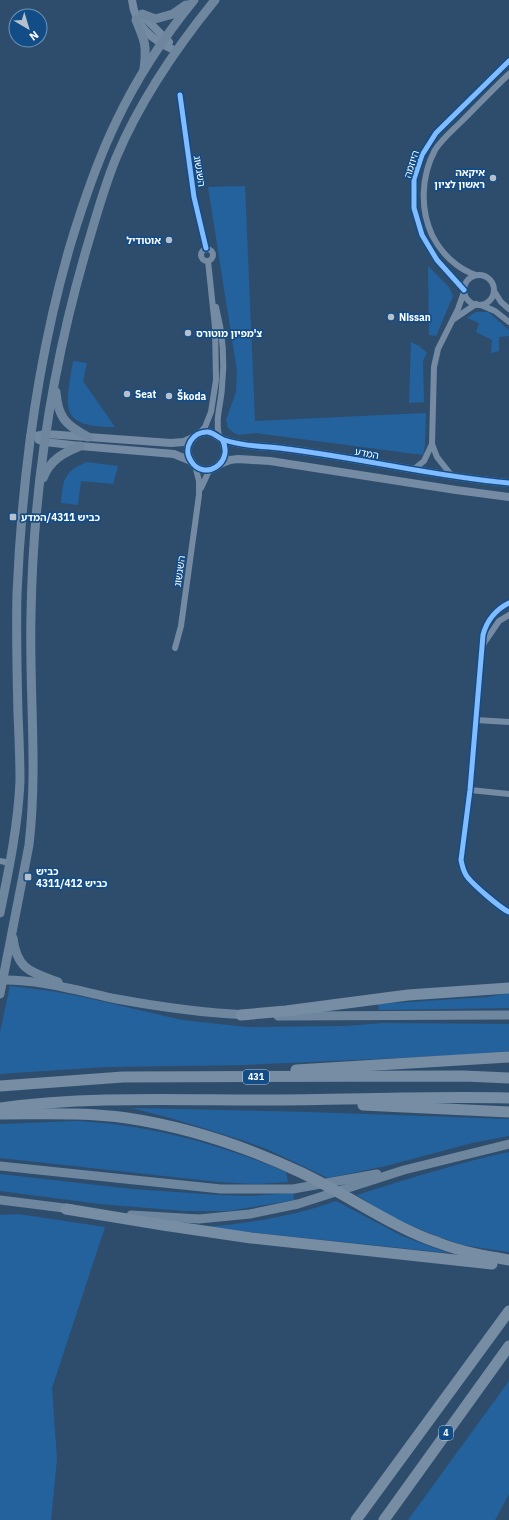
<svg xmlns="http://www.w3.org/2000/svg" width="509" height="1520" viewBox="0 0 509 1520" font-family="'IBM Plex Sans','Noto Sans Hebrew',sans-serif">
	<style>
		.green { fill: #24629e }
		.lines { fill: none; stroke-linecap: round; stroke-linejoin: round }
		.minor { stroke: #758ba3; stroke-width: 6 }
		.tertiary { stroke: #758ba3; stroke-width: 8 }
		.secondary { stroke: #6f879e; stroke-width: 9 }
		.motorway { stroke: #768da3; stroke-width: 11 }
		.cycleway-casing { stroke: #134d88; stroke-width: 8 }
		.cycleway { stroke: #80bcff; stroke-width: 5 }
		.poi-dot { fill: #b6c1cc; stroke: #134d88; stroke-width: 1.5 }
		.labels { text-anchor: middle; stroke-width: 3.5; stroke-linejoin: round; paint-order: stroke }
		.shield { fill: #134d88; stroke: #b8cadb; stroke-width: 1 }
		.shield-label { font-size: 9px; font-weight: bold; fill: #fff }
		.street-label { font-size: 10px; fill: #fff; stroke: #134d88 }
		.poi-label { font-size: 10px; font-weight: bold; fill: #fff; stroke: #134d88; text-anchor: start }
	</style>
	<rect width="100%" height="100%" fill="#2e4d6d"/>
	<g class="green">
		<polygon points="245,186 255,421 426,413 425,445 423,455 255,433 239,435 234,433 228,428 226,420 236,392 237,371 208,187"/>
		<polygon points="428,266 449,287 453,296 436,336 429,335"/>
		<polygon points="476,312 488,312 509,330 509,336 499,337 499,351 491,353 492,340 476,332 479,323 467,318"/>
		<polygon points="411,342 419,346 427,353 423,360 424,402 409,403"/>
		<path d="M73,361L87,363L83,381L115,427C57,427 66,407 73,361Z"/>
		<path d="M87,462L118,466L113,484L81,481L78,505L61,503C63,480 64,471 87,462Z"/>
		<polygon points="10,986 51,991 83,997 182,1020 247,1027 346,1026 383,1023 509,1024 509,1051 463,1055 243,1065 105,1067 0,1074 0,1032"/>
		<polygon points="509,993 509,1008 379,1010 378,1004 488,997"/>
		<polygon points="132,1108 308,1112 509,1119 509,1136 472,1143 386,1166 328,1178 269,1150 245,1141 174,1119"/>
		<path d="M77,1121C151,1125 218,1144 286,1172L288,1182L255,1184L219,1182L0,1158V1124Z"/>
		<path d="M509,1152V1252L463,1245L439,1237L391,1217L357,1195C407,1179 458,1163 509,1152Z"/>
		<polygon points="0,1174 132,1189 218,1195 249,1196 293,1193 294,1200 229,1211 185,1211 100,1204 0,1191"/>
		<path d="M336,1201L402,1236L448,1253L202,1227C246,1224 295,1216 336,1201Z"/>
		<polygon points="18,1214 105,1227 52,1388 57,1459 51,1520 0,1520 0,1215"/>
		<polygon points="509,1381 509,1494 495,1520 408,1520"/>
	</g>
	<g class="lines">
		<g class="minor">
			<polyline points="180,95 194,197 206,248"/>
			<circle cx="207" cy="255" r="6"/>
			<path d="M476,275C457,269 441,253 432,235C420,209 421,176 435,150C442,139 453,130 462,121C478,105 493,89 509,74"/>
			<circle cx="479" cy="290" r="15"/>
			<polyline points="464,290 437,260 422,235 414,208 414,179 422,155 436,133 509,61"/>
			<polyline points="494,291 501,302 509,309"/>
			<polyline points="481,305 495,311 509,322"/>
			<path d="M216,307C223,334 225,360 222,387C221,405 215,418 219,436"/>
			<polyline points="454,319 476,304"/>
			<polyline points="200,433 205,427 211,412 216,380 215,327 208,261"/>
			<polyline points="413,470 424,461 432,444"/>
			<polyline points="452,476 437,457 432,444 434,367 438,349 458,309 464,292"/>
			<polyline points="201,488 208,473 212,469"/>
			<path d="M509,603C495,610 487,620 483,635L470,790L461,860C462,865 463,870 466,875C471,883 500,908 509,912"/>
			<polyline points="482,646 499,621 509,615"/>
			<polyline points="175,648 181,626 199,495 199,481 195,465"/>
			<polyline points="476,720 509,722"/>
			<polyline points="470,790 509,794"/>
			<polyline points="0,861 10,863"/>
		</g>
		<g class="tertiary">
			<path d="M132,0C135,27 152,40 176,51"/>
			<polyline points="142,15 169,42"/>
			<polyline points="30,437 46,434 171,443 184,442 193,438"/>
			<path d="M222,439C235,463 204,482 191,461C182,448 193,431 208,432C215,433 218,438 224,440C239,445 254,446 269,447C350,455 428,476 509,483"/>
			<polyline points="39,440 45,442 80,446 174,454 191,461"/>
			<polyline points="220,464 230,460 238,459 270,461 456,490 509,497"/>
		</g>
		<g class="secondary">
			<polyline points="142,14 155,19 173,14 186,5"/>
			<path d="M136,20C145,41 147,46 144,69"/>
			<path d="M56,392C58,418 66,425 88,437"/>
			<path d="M43,478C50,460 63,453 80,446"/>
			<path d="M0,913C9,869 18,826 20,781C20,758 19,736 18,714C17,674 16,634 17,594C22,475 37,360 70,246C83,203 97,161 117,120C137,78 164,37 194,0"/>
			<path d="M13,938C17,970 31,972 58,982"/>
			<path d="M0,980C40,979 79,991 117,999C160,1007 204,1013 248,1015"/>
			<path d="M0,994L29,845C38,768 29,692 31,615C33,490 52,366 87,247C96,217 104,187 116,158C140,101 176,48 215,0"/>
			<polyline points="278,1016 509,1015"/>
			<polyline points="0,1166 221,1189 293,1189 377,1174"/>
			<polyline points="0,1200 72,1209"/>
			<polyline points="131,1215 199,1219 250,1214 298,1204 404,1170 509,1144"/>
		</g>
		<g class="motorway">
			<polyline points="241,1015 286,1011 408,995 509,988"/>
			<polyline points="296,1070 509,1057"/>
			<polyline points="0,1086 123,1077 464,1076 509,1078"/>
			<polyline points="363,1105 509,1112"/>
			<path d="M0,1108C87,1096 176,1100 263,1100C345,1100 427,1096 509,1098"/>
			<path d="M0,1114C42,1114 85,1112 127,1118C187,1127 247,1147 302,1173C348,1195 390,1226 439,1243C462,1252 485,1256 509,1260"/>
			<polyline points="66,1209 163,1225 251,1238 492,1264"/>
			<polyline points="356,1520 509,1311"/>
			<polyline points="384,1520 509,1346"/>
		</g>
		<defs>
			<g id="cycleway">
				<polyline points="180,95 194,197 206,248"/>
				<polyline points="464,290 437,260 422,235 414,208 414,179 422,155 436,133 509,61"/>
				<path d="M222,439C235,463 204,482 191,461C182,448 193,431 208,432C215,433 218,438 224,440C239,445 254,446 269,447C350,455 428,476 509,483"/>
				<path d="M509,603C495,610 487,620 483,635L470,790L461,860C462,865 463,870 466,875C471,883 500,908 509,912"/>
			</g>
		</defs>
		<use href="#cycleway" class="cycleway-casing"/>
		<use href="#cycleway" class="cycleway"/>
	</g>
	<g class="poi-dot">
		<circle cx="493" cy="178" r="4"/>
		<circle cx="169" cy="240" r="4"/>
		<circle cx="391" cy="317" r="4"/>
		<circle cx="188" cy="333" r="4"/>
		<circle cx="127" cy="394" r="4"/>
		<circle cx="169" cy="396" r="4"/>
		<rect x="9" y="513" width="8" height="8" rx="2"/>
		<rect x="24" y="873" width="8" height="8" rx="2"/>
	</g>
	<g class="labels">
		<g class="shield">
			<rect x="243" y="1070" width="26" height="14" rx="3"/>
			<rect x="439" y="1426" width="14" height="14" rx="3"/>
		</g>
		<g class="shield-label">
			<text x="256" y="1080">431</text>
			<text x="446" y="1436">4</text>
		</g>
		<g class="street-label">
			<text transform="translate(411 164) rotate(-72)" y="4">היוזמה</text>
			<text transform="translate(200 171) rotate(81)" y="4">השגשוג</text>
			<text transform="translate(367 453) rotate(11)" y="4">המדע</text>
			<text transform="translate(179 571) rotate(-82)" y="4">השגשוג</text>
		</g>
		<g class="poi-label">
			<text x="485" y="176" text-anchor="end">איקאה<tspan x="485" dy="12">ראשון לציון</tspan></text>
			<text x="161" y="244" text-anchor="end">אוטודיל</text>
			<text x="399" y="321">Nissan</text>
			<text x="196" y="337">צ'מפיון מוטורס</text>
			<text x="135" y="398">Seat</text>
			<text x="177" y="400">Škoda</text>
			<text x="21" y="521">כביש 4311/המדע</text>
			<text x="36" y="875">כביש<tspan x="36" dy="12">4311/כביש 412</tspan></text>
		</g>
	</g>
	<g transform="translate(28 28) rotate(142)"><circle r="19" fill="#134d88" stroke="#7194b8"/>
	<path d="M0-3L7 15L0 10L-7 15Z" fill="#b6c1cc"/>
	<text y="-6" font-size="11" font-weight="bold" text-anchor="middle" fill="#ffffff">N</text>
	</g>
</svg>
